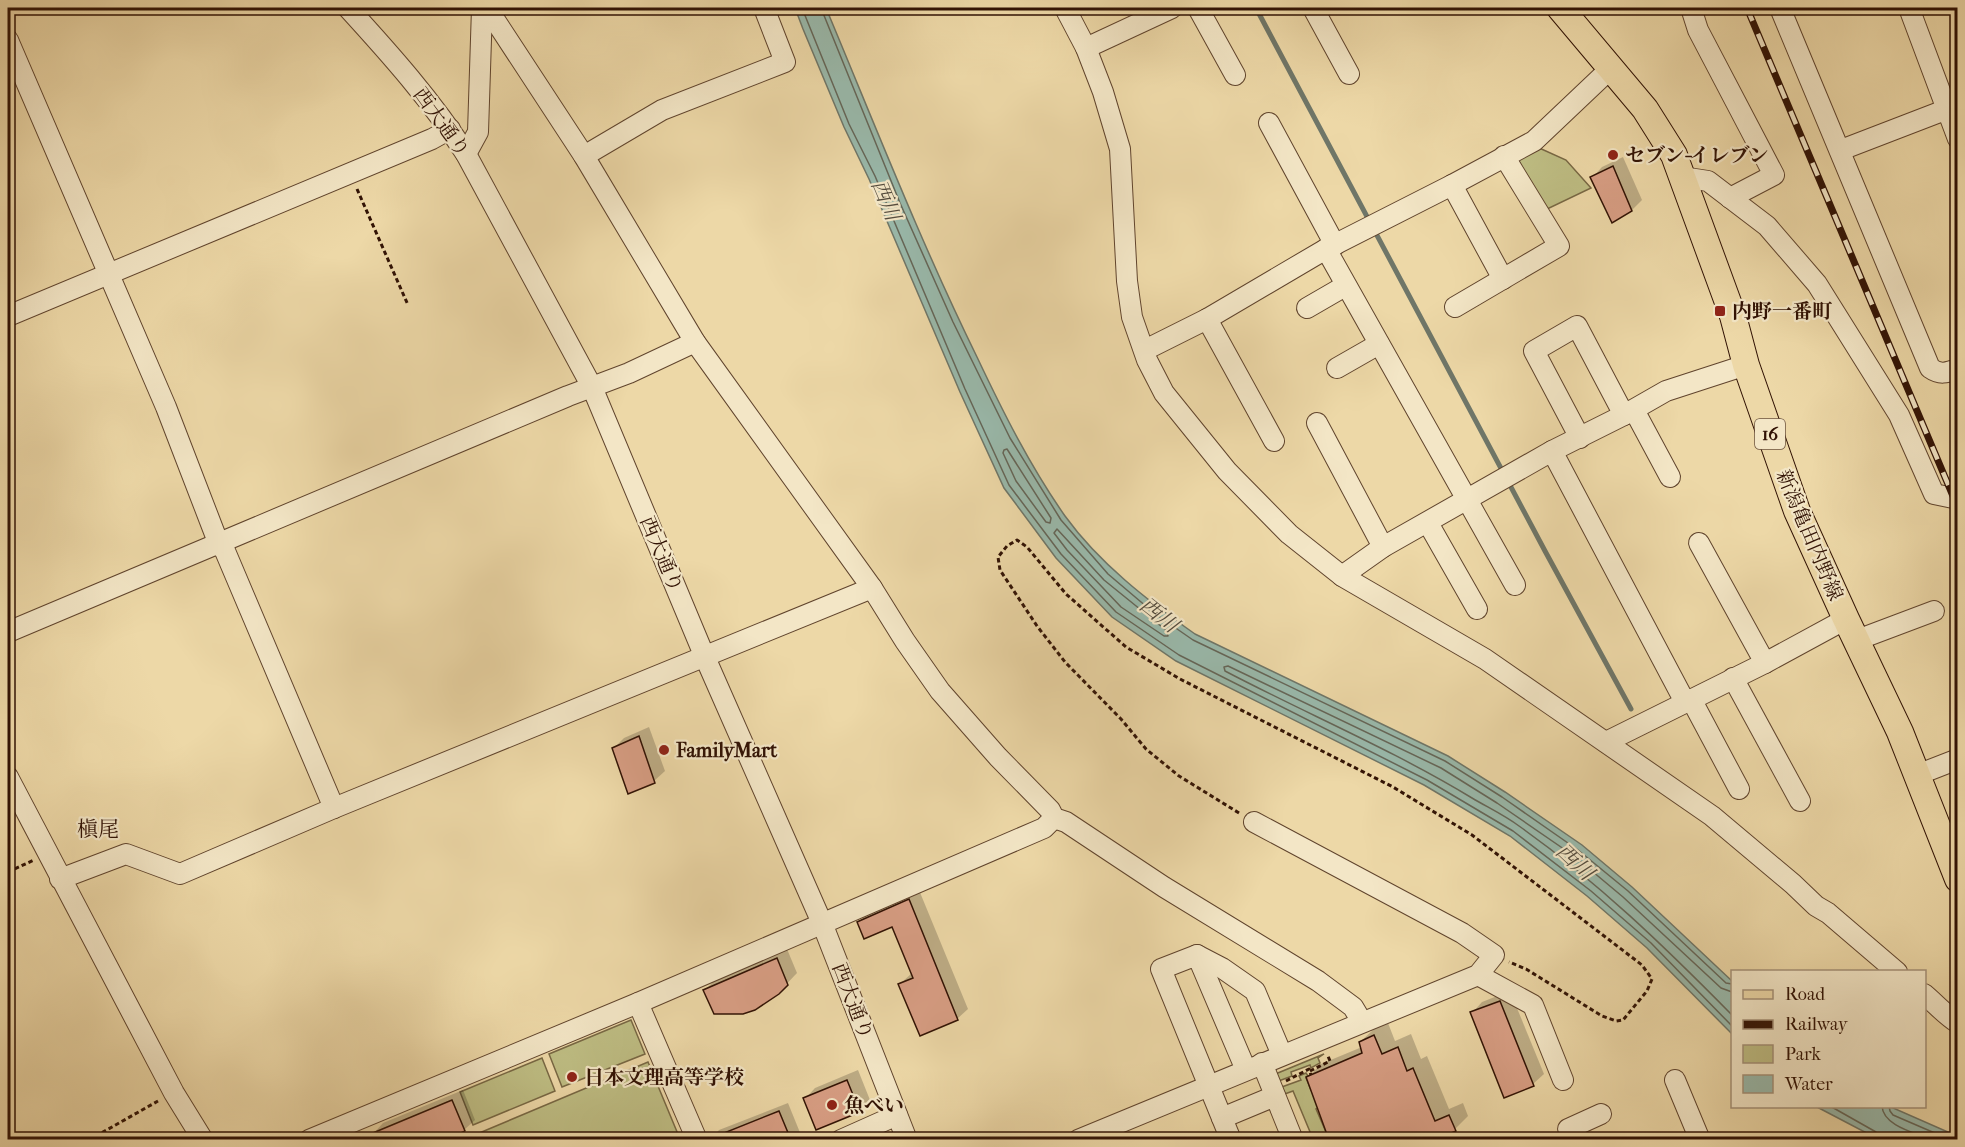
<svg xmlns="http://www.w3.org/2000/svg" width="1965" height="1147" viewBox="0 0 1965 1147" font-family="'IM FELL French Canon','Noto Serif JP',serif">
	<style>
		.green { fill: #bebd83; stroke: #786844; stroke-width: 1.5 }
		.water { fill: #99b9ab; stroke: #6f7668; stroke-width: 1.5 }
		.shadow { fill: #0003 }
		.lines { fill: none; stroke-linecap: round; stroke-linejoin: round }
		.shore { stroke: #656658; stroke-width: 1.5 }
		.stream { stroke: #6f7668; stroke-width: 5 }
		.building { fill: #d89e84; stroke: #311204; stroke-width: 1.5 }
		.minor-casing { stroke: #60442d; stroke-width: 22 }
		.major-casing { stroke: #311204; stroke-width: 28 }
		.path { stroke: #311204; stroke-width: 3; stroke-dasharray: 4.5 3; stroke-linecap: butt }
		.minor { stroke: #f3e6c6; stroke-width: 20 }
		.major { stroke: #edd8a7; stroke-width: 26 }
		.rail-casing { stroke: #311204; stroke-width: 7 }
		.rail { stroke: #f3e6c6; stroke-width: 4.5; stroke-dasharray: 14; stroke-linecap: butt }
		.poi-dot { fill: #8f2418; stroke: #f3e6c6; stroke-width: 2 }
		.labels { text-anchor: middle; stroke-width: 4.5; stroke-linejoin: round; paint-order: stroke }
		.shield { fill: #f3e6c6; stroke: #6b523e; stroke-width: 1.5 }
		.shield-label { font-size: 18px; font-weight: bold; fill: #311204 }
		.street-label { font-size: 20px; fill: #311204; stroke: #f3e6c6 }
		.poi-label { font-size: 20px; font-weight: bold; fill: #311204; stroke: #f3e6c6; text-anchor: start }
		.water-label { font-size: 21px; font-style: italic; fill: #554c3e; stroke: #f3e6c6 }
		.neighbourhood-label { font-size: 21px; fill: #311204; stroke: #f3e6c6 }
	</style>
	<rect width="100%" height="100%" fill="#edd8a7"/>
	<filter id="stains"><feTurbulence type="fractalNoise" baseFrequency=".00333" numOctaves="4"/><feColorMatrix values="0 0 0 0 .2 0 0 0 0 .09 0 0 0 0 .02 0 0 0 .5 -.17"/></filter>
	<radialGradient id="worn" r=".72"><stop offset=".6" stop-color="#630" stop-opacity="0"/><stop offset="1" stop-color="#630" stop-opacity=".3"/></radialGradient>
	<g class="green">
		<polygon points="1537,147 1566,160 1591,188 1543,211 1518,159"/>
		<polygon points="631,1020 645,1054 562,1087 549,1054"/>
		<polygon points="1324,1054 1318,1058 1320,1063 1311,1068 1310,1065 1291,1072 1292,1076 1276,1082 1273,1075"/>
		<polygon points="542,1058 555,1091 473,1125 460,1092"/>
		<polygon points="648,1062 680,1139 465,1139"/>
		<polygon points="1306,1073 1308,1076 1306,1078 1311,1090 1330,1103 1316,1109 1329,1139 1313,1139 1293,1091 1282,1095 1279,1088 1301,1080 1299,1076"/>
	</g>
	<g class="water">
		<path d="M795,8H826C875,125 921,243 977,357C1003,412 1030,466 1065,516C1099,563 1148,601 1195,634L1448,756L1505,792L1582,845L1632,887L1732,981V1034L1647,948L1587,896L1510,836L1424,785L1176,661L1112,617L1056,558L1004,488L960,392L869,179L844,127L803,29Z"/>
		<polygon points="1817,1107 1891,1107 1957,1136 1957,1139 1878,1139"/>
	</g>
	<g class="shadow">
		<polygon points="1623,157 1642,200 1632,210 1592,178 1602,167"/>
		<polygon points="649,727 665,771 654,781 613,749 624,738"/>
		<polygon points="919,890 968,1009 957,1019 900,984 912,973 893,925 859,922 869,912"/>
		<polygon points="787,949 797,973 778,993 705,990 715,980"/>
		<polygon points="1510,991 1544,1074 1533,1084 1472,1013 1482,1002"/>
		<polygon points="1388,1023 1395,1041 1411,1034 1421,1059 1427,1056 1449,1109 1463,1103 1468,1116 1455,1129 1307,1078 1321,1064 1362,1047 1360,1042 1374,1029"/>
		<polygon points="858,1070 870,1100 860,1110 817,1128 805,1099 815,1088"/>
		<polygon points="463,1090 475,1120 464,1130 373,1134 383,1123"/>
		<polygon points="788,1103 803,1140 710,1140 719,1130"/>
	</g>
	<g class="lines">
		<g class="shore">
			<polyline points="802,8 849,124 875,176 965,389 1009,485 1061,554 1116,612 1179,655 1427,780 1513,831 1591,891 1651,943 1732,1026"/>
			<polyline points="821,8 900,203 953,322 1010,438 1061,520 1108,574 1154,613 1193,640 1445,761 1502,797 1578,850 1628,891 1726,983 1732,984"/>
			<polygon points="1007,449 1051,518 1050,523 1046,522 1016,481 1003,453 1004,450"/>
			<polygon points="1057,529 1104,580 1167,631 1168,636 1164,636 1121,607 1067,550 1054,533"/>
			<path d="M1732,992L1721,988L1623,897L1574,856L1497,803L1441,768L1228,666L1224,667L1225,671C1307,714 1393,750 1472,798C1487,807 1504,815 1519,826C1597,881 1665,947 1732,1015"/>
			<polyline points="1830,1106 1876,1132 1879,1140"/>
			<path d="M1882,1106C1883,1126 1916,1133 1932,1140"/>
			<polyline points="1889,1106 1890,1111 1893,1115 1951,1140"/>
		</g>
		<polyline class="stream" points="1256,8 1545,551 1631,709"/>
	</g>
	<g class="building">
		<polygon points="1613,166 1632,211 1612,223 1590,177"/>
		<polygon points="639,736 655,783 628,794 612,748"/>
		<polygon points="909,899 958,1020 920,1036 898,984 913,978 892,927 864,939 857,922"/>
		<polygon points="777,958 788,985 779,994 755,1010 743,1014 714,1014 703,990"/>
		<polygon points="1500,1001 1534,1086 1504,1098 1470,1012"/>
		<polygon points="1374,1035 1382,1054 1398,1047 1407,1071 1413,1068 1435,1121 1449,1115 1456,1131 1434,1140 1329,1140 1306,1077 1362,1053 1359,1042"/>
		<polygon points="847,1080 860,1112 816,1130 803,1098"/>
		<polygon points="452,1100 465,1131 446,1140 356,1140"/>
		<polygon points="779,1111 791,1140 709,1140 709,1139"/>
	</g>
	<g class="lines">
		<defs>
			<g id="minor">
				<path d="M348,8C390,54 432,101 466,154L592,387L704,655L822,923L907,1140"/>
				<polyline points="487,8 584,156 695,342 872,588 905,641 940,691 998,757 1050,810 1054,818 1066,822 1164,887 1318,981 1353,1007 1362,1022"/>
				<polyline points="1065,8 1086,48 1103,92 1120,149 1127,281 1132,317 1147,360 1164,393 1227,471 1289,534 1342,576 1485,659 1712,816 1793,884 1816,906 1828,913 1897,972"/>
				<polyline points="1198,8 1235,75"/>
				<polyline points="1313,8 1349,74"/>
				<polyline points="1691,8 1698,30 1774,175 1730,198"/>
				<path d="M1780,8L1930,368C1940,375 1946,373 1958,369"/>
				<polyline points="1909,8 1958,139"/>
				<polyline points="8,40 166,407 218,542 225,551 334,808"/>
				<polyline points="1086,48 1172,8"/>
				<polyline points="1269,123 1335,245"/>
				<polyline points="1841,150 1958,105"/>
				<polyline points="466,154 478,132 482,8"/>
				<polyline points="584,156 662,110 785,62 764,8"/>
				<polyline points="1682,177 1708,181 1767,226 1817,284 1899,415 1934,494 1958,499"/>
				<polyline points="1452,185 1503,279"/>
				<polyline points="1326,249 1515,585"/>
				<polyline points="1455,307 1559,246 1504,156"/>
				<polyline points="1307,308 1345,286"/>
				<polyline points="8,316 432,139 450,129"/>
				<polyline points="1207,319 1274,441"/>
				<polyline points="1145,350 1207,319 1326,249 1452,185 1534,141 1610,69"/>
				<polyline points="1337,368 1379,344"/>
				<polyline points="1634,410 1670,477"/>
				<polyline points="1317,423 1383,547"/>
				<polyline points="1580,438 1534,351 1577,326 1624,415"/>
				<polyline points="1552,451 1685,702"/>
				<polyline points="1428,523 1477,609"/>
				<polyline points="1699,543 1765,663"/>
				<polyline points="1342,576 1383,547 1552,451 1624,415 1666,391 1746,365"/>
				<polyline points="8,632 568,396 629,373 695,342"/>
				<polyline points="1857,640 1934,611"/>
				<polyline points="1733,678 1800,801"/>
				<polyline points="1691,699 1739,789"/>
				<polyline points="1606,742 1765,663 1846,619"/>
				<polyline points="1917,775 1958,759"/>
				<polyline points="8,777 174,1093 203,1140"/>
				<polyline points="60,879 126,854 180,874 334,808 872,588"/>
				<polyline points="1197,955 1222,968 1255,991 1282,1055"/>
				<polyline points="1478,975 1533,1005 1563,1080"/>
				<path d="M1924,994C1936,1004 1945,1015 1958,1023"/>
				<polyline points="638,1003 697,1140"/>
				<polyline points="1262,1063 1293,1140"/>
				<polyline points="1675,1080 1700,1140"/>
				<polyline points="1222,1118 1275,1096"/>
				<polyline points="1568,1129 1601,1114"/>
				<polyline points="309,1140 638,1003 1044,828 1054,818"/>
				<polyline points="841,1140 897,1115"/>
				<polyline points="1078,1140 1478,975 1494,955 1462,933 1254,822"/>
				<polyline points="1231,1140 1161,969 1197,955 1246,1070"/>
			</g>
			<polyline id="major" points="1560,8 1645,109 1674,155 1733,316 1746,365 1797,511 1846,619 1900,732 1958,879"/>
		</defs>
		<use href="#minor" class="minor-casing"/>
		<use href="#major" class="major-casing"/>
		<g class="path">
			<polyline points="357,189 408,305"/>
			<polyline points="1239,813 1179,776 1146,749 1121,719 1065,662 1037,626 1000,570 998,557 1007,546 1017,540 1027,547 1066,594 1126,647 1180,679 1393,787 1472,835 1642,965 1652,979 1647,991 1623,1020 1616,1021 1602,1016 1526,969 1509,962"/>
			<polyline points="8,872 34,860"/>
			<polyline points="1310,1071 1330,1061 1328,1056"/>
			<polyline points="1286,1081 1309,1069 1311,1075"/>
			<polyline points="89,1140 158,1101"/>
		</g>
		<use href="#minor" class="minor"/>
		<use href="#major" class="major"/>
		<defs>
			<polyline id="rail" points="1747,8 1958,508"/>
		</defs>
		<use href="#rail" class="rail-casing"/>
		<use href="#rail" class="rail"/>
	</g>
	<g class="poi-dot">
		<circle cx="1613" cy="155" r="6"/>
		<rect x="1714" y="305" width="12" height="12" rx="3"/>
		<circle cx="664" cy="750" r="6"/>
		<circle cx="572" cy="1077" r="6"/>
		<circle cx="832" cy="1105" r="6"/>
	</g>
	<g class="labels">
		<rect class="shield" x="1755" y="419" width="30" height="30" rx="4.5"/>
		<g class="shield-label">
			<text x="1770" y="440">16</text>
		</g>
		<g class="street-label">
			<text transform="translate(442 122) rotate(54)" y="7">西大通り</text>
			<text transform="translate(1810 535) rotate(67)" y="7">新潟亀田内野線</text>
			<text transform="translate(662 554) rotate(67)" y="7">西大通り</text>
			<text transform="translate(853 1001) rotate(69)" y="7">西大通り</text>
		</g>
		<g class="poi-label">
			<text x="1625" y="162">セブン-イレブン</text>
			<text x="1732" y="318">内野一番町</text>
			<text x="676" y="757">FamilyMart</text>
			<text x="584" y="1084">日本文理高等学校</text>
			<text x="844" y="1112">魚べい</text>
		</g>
		<g class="water-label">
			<text transform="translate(886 200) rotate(67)" y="7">西川</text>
			<text transform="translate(1159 615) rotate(38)" y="7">西川</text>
			<text transform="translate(1575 862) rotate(43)" y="7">西川</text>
		</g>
		<g class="neighbourhood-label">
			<text x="98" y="836">槇尾</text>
		</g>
	</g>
	<rect width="1965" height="1147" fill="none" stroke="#edd8a7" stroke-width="30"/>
	<rect x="9" y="9" width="1947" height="1129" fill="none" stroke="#311204" stroke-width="3"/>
	<rect x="15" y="15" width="1935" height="1117" fill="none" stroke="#311204" stroke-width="1.5"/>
	<rect x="1731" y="970" width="195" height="138" fill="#f3e6c6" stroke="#a59178" stroke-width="1.5"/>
	<rect x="1743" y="990" width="30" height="9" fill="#edd8a7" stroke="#a59178" stroke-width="1.5"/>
	<text x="1785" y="1000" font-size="18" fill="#311204">Road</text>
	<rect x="1743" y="1020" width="30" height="9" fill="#311204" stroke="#a59178" stroke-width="1.5"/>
	<text x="1785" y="1030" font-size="18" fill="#311204">Railway</text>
	<rect x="1743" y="1045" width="30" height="18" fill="#bebd83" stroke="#a59178" stroke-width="1.5"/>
	<text x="1785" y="1060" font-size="18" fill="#311204">Park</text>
	<rect x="1743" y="1075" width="30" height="18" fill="#99b9ab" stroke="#a59178" stroke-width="1.5"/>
	<text x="1785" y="1090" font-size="18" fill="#311204">Water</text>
	<rect width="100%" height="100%" filter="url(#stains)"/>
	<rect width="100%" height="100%" fill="url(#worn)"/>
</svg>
